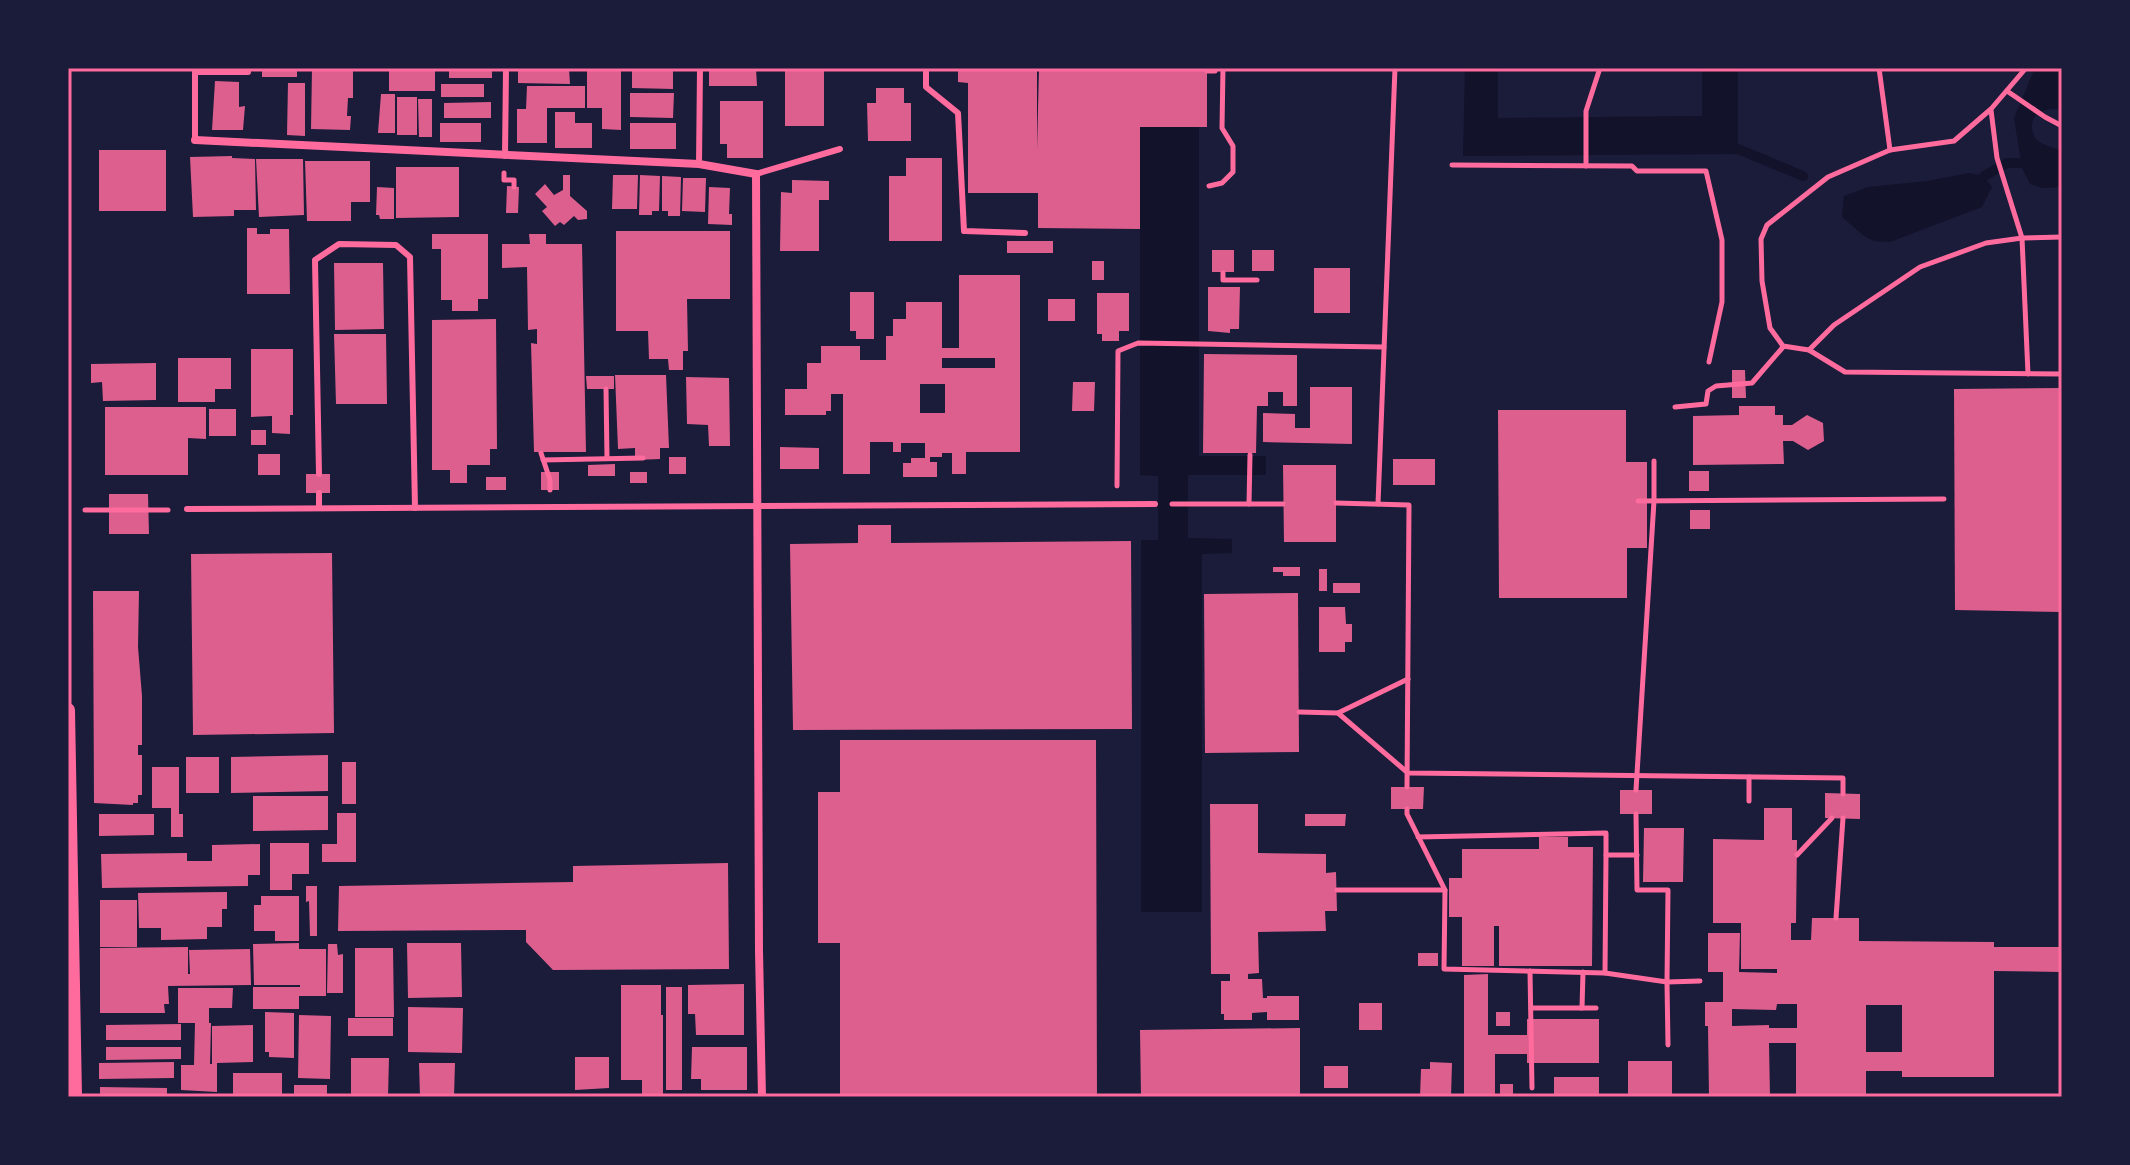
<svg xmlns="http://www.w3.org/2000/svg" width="2130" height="1165" viewBox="0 0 2130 1165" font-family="Manrope,sans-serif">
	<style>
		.water { fill: #12122b }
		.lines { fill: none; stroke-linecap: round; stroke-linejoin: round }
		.stream { stroke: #12122b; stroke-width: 10 }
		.building { fill: #dd5f8e; fill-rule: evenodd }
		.path { stroke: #ff6b9d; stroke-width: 5 }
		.service { stroke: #ff6b9d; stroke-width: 6 }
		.minor { stroke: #ff6b9d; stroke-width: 8 }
		.tertiary { stroke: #ff6b9d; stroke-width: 14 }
		.neatline { fill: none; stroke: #ff6b9d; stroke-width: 3 }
	</style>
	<rect width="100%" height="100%" fill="#1b1b3a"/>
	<g class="water">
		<polygon points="1465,68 1498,68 1498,118 1702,116 1702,68 1738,68 1738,154 1463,156"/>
		<path d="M2035,68H2062V110C2049,107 2031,111 2032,128C2032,131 2034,137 2037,140C2042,145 2055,148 2062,151V187L2043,188L2030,184L2022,168L2014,118Z"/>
		<polygon points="1140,127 1199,127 1199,456 1266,456 1266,475 1188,475 1188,538 1232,539 1232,553 1202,554 1202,912 1141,912 1141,540 1158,540 1158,476 1140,475"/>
		<polygon points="1969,173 1984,176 1992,187 1982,207 1890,242 1874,241 1864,236 1842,217 1844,196 1868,187 1927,181"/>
	</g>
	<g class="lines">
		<g class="stream">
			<polyline points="1738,149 1803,176"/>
			<polyline points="1984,176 2007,163 2022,163"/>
		</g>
	</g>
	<g class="building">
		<rect x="262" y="68" width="35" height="9"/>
		<polygon points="312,68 353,68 353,98 348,98 347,116 351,116 350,130 311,129"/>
		<rect x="449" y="68" width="43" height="10"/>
		<polygon points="518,68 569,68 570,84 518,83"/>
		<polygon points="632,68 673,68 673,89 632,88"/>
		<polygon points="709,68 756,68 757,86 709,86"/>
		<rect x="785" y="68" width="39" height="58"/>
		<polygon points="958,68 1037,68 1037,150 1039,68 1207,68 1207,127 1140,127 1140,229 1038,228 1038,193 968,193 968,83 958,82"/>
		<rect x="389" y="70" width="46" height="21"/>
		<polygon points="587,71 621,71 621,130 602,129 602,108 587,108"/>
		<polygon points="215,81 239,82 239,107 245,106 243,130 212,130"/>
		<polygon points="288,83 305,83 305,136 287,135"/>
		<rect x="441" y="84" width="43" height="13"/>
		<polygon points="527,86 585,86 585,108 547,108 547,143 517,143 517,109 526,109"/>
		<polygon points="876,88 904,88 904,103 911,103 911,141 868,141 867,103 876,103"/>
		<polygon points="630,93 674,93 673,118 630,117"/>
		<polygon points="381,94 395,94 395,133 378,133"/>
		<rect x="397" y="97" width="20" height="38"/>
		<polygon points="418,99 432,99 432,137 419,137"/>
		<polygon points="720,101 763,101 763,158 727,158 727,144 720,144"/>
		<polygon points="491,102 491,118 444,118 444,103"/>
		<polygon points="555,112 575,112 575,123 592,123 592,148 555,148"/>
		<rect x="440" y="123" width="41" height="19"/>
		<rect x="630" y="123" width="46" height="26"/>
		<rect x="99" y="150" width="67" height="61"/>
		<polygon points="232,156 232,158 255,159 256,210 234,210 234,216 193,217 190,157"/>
		<polygon points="906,158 942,158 942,241 889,241 889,176 906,176"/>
		<polygon points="256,159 303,159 304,215 259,217"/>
		<polygon points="305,161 370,161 370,202 351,202 351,221 307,221"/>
		<polygon points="396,167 459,167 459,217 396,218"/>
		<polygon points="563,175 570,175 570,196 587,211 587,219 578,220 574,216 564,225 560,222 555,226 542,211 547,207 535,194 545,184 554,195 563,190"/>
		<polygon points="613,175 638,175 637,209 612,209"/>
		<polygon points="640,175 660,176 659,211 652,211 652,215 639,215"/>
		<polygon points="662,176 681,177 680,216 668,216 668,211 662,211"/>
		<polygon points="683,178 706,178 705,212 682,211"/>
		<polygon points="792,180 829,181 829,200 819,200 819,251 780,251 781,192 792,193"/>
		<polygon points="507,186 519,187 518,213 506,213"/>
		<polygon points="377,187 394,188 394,219 380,219 379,215 376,215"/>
		<polygon points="709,187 730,188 729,214 732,214 732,225 708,224"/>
		<polygon points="247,228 257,228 257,234 270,234 270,229 289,229 290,294 247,294"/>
		<polygon points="616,231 730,231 730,299 687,299 688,351 683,351 683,370 669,370 668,359 649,359 648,331 616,331"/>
		<polygon points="432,234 488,234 488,299 478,299 478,311 452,311 452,300 441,300 441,249 432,249"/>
		<polygon points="529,234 546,234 546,244 582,244 586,452 534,452 531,343 537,344 537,329 528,330 527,267 502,268 502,244 530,244"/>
		<rect x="1007" y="241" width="46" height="12"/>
		<rect x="1212" y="250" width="22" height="22"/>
		<rect x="1252" y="250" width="22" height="21"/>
		<rect x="1092" y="261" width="12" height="19"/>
		<polygon points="334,263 383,263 384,329 335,330"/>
		<rect x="1314" y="268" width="36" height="45"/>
		<path d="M959,275H1020V452H966V474H952V453H942V457H930V462H937V477H903V463H911V458H925V443H901V452H893V442H870V474H843V394H831V411H826V415H785V389H807V363H821V346H860V360H886V336H893V319H906V302H942V348H959ZM942,358H995V368H942ZM920,384H945V413H920Z"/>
		<polygon points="1208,287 1240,287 1239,329 1230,329 1230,333 1208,331"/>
		<polygon points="850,292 874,292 874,339 856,339 856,331 850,331"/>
		<polygon points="1097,293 1129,293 1129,331 1119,331 1119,341 1102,341 1102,334 1097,334"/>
		<rect x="1048" y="299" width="27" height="22"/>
		<polygon points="496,319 497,449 490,449 490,465 467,465 467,483 450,483 450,470 432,470 432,320"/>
		<polygon points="334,334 386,334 387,404 336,404"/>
		<polygon points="251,349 293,349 293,415 290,415 290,434 272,433 272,416 251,417"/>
		<polygon points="1204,354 1297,355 1297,406 1283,406 1283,392 1268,392 1268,406 1257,406 1256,453 1203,453"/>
		<polygon points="178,358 231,358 231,389 215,389 215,402 178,402"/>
		<polygon points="156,363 156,400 103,401 102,382 91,383 91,364"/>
		<polygon points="1732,370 1745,370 1746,398 1732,398"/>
		<polygon points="615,375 666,375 669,448 660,448 660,459 635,460 635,448 618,449"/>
		<polygon points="586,376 614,376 614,389 587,389"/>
		<polygon points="686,377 729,378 730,446 709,446 708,425 687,424"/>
		<polygon points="1073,382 1095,382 1094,411 1072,411"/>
		<polygon points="1310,387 1352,387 1352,444 1263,442 1263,413 1295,414 1295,428 1310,428"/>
		<polygon points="2062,388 2062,612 1955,610 1954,389"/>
		<polygon points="1739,406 1775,406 1775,415 1783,415 1783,425 1792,425 1807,415 1823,423 1824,441 1808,450 1793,441 1783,441 1784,464 1693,465 1693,416 1739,415"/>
		<polygon points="105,407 206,407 206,439 188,438 188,475 105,475"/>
		<rect x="209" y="409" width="27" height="27"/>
		<polygon points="1498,410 1626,410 1626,462 1647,462 1647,548 1627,548 1627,598 1499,598"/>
		<rect x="251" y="430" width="15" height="15"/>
		<polygon points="780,447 819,448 819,469 780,469"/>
		<rect x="258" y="454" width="22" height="21"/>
		<rect x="669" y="457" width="17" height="17"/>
		<rect x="1393" y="459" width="42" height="26"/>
		<polygon points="615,464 615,476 588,476 588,465"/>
		<polygon points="1283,465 1336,465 1336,542 1284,542"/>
		<rect x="1689" y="471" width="20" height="20"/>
		<rect x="541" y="472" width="18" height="18"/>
		<rect x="630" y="472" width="17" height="11"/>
		<rect x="306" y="474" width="24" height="19"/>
		<rect x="486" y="477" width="20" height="13"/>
		<polygon points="109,494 148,494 149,534 109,534"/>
		<rect x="1690" y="510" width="20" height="19"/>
		<polygon points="858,525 891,525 891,543 1131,541 1132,729 793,730 790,544 858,543"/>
		<polygon points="332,553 334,733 193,735 191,554"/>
		<polygon points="1273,567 1300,567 1300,576 1283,576 1283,572 1273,572"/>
		<rect x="1319" y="569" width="8" height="22"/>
		<rect x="1333" y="583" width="27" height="10"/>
		<polygon points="93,591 139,591 138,647 142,696 142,745 138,745 138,755 142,755 142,795 138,795 138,803 133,803 133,805 94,803"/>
		<polygon points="1298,593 1299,752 1205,753 1204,594"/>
		<polygon points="1319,607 1345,607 1346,624 1352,624 1352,642 1345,642 1345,652 1319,652"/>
		<polygon points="840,740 1096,740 1097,1097 840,1097 840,943 818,943 818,792 840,792"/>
		<polygon points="328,755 328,791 231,793 231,757"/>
		<rect x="186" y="757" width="33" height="36"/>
		<rect x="342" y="762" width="14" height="42"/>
		<polygon points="152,767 179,767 179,814 183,814 183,837 171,837 171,808 152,808"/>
		<polygon points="1391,787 1424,787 1423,809 1391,809"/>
		<rect x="1620" y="790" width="32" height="24"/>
		<polygon points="1825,793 1860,794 1860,819 1825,818"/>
		<polygon points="253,796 328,796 328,830 253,831"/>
		<polygon points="1210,804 1258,804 1258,853 1326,854 1326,873 1336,872 1337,911 1325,911 1326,931 1258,932 1259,973 1248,974 1248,979 1262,979 1263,998 1267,998 1267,996 1299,996 1299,1020 1267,1020 1267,1012 1252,1013 1252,1020 1224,1020 1224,1014 1221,1014 1221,981 1230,981 1230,974 1211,974"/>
		<path d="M1764,808H1792V840H1797L1796,923H1791V940H1811L1812,918H1859V941L1994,942V947H2062V972L1994,971V1077H1902V1071H1866V1097H1796V1043H1769L1770,1097H1709L1708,1026H1705V1002H1723V972H1708V933H1740L1739,972L1777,973V969H1741V923H1713V839L1764,840ZM1777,1004H1797V1028H1769V1025L1732,1026V1009L1776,1010ZM1866,1005H1902V1052H1866Z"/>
		<polygon points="337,813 356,813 356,862 322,862 322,844 337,844"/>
		<polygon points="99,814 154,814 154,835 99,836"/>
		<polygon points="1305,814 1346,814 1345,826 1305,826"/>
		<polygon points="1644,828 1684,828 1683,882 1643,882"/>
		<polygon points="1539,837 1568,837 1568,847 1593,847 1592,966 1499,966 1499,926 1494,926 1494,966 1462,966 1462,917 1449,917 1449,878 1462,878 1462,849 1539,849"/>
		<polygon points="270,843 309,843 309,874 292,874 292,890 270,890"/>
		<polygon points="260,844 260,875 248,875 248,886 102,888 101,854 187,853 187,861 212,861 212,845"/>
		<polygon points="728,863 729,969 553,970 526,942 526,930 338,931 339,886 573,882 573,866"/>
		<polygon points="306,886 317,886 317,936 310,936 309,901 306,902"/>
		<polygon points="227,892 227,909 222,909 222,927 207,927 207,939 161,940 161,928 139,928 138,893"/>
		<polygon points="261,896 299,896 299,941 275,941 275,931 254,931 254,905 261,905"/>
		<rect x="100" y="900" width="37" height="47"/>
		<polygon points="299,943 299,949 326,949 326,996 299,996 299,1009 253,1009 253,987 300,987 300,985 254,985 253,944"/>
		<polygon points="407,943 461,943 462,997 408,998"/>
		<polygon points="328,944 337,944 338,955 343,954 343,993 327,993"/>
		<polygon points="188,947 188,974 190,974 189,950 250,949 251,985 168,986 169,1004 164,1004 165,1013 100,1013 100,948"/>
		<polygon points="355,948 393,948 394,1017 355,1017"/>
		<rect x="1418" y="953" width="20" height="13"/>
		<polygon points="1488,974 1488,1035 1527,1035 1527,1019 1599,1019 1599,1063 1527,1063 1527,1054 1495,1054 1495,1097 1464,1097 1464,975"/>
		<polygon points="744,984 744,1035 696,1035 695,1014 688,1014 688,985"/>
		<polygon points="621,985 661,985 661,1015 663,1015 663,1095 642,1095 642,1080 621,1080"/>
		<rect x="666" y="987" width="16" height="103"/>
		<polygon points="178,988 233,988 232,1008 209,1008 209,1023 211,1023 210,1064 212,1064 212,1026 253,1025 253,1062 217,1063 217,1092 181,1090 181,1065 194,1065 195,1023 178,1023"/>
		<rect x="1359" y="1003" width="23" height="27"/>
		<polygon points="408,1007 463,1008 462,1053 408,1052"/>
		<polygon points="265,1012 294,1013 294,1058 269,1057 269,1052 265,1052"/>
		<rect x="1496" y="1012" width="14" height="14"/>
		<polygon points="299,1015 331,1016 330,1079 298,1078"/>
		<rect x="348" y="1018" width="45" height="18"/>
		<polygon points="181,1024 181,1040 106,1040 106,1025"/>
		<polygon points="1300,1028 1300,1097 1141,1097 1140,1030"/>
		<polygon points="106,1047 181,1047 181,1059 106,1060"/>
		<polygon points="692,1047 747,1047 747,1090 701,1090 701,1079 691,1079"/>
		<polygon points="575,1057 609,1057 609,1088 575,1090"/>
		<polygon points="351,1058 389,1058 388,1097 351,1097"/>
		<rect x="1628" y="1061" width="44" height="36"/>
		<polygon points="174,1062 174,1078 99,1079 99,1063"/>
		<polygon points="1430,1062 1452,1063 1451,1097 1420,1097 1421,1069 1430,1069"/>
		<polygon points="419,1063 455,1063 454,1097 420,1097"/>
		<rect x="1324" y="1066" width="24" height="22"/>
		<rect x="233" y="1073" width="49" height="24"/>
		<rect x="1554" y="1077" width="45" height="20"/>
		<rect x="1500" y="1084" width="13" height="13"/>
		<rect x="294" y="1085" width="33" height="12"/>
		<polygon points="100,1087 167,1088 167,1097 100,1097"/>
	</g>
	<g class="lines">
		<g class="path">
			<polyline points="1879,68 1890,150"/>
			<polyline points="2026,68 1991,109 1954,141 1890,150 1828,177 1767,225 1761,239 1762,281 1770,328 1783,346 1809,350 1834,325 1920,267 1986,243 2022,238 2062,237"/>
			<polyline points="1207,71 1215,71 1215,68"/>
			<polyline points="2007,91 2045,117 2062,126"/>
			<polyline points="1991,110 1997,158 2022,238 2028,374"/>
			<polyline points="1452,165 1632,166 1637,171 1706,171 1722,240 1722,302 1709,362"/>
			<polyline points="1586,166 1586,111 1600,68"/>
			<polyline points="504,173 504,180 514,180 514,187"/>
			<polyline points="1209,186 1222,183 1233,172 1233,146 1222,128 1223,68"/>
			<polyline points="1223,273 1223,280 1257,280"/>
			<polyline points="1809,350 1845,372 2062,374"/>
			<polyline points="606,389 607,458"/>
			<polyline points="1675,407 1706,404 1708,391 1716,386 1752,383 1783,347"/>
			<polyline points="541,453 550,480 550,490"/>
			<polyline points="543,460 643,458"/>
			<polyline points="1117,486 1118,351 1138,343 1384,347"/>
			<polyline points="1638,501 1944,499"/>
			<polyline points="1336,503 1409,505 1407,787"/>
			<polyline points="1172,504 1283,504"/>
			<polyline points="1249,504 1250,455"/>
			<polyline points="1378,504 1395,68"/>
			<polyline points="85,510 168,510"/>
			<polyline points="1299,712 1338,713 1408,773 1843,778 1843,794"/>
			<polyline points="1338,713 1408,679"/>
			<polyline points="1749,777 1749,801"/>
			<polyline points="1636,790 1654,501 1654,461"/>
			<polyline points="1418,837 1606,833 1606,855"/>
			<polyline points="1797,855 1832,818"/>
			<polyline points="1337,890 1445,890 1407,814 1407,809"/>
			<polyline points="1445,890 1444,969 1605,973 1667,982 1668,890 1637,890 1636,814"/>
			<polyline points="1836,918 1843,818"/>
			<polyline points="1530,971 1532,1088"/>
			<polyline points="1605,973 1606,855 1637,855"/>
			<polyline points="1531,1008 1596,1008"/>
			<polyline points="1582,1008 1583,972"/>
			<polyline points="1668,1045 1667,982 1700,981"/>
		</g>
		<g class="service">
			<polyline points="926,68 926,87 958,113 964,231 1025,233"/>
			<polyline points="195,140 195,72 248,72 248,68"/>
			<polyline points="505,156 506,68"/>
			<polyline points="699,164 700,68"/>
			<polyline points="756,174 840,149"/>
			<polyline points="319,474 315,260 339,244 396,245 410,257 415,508"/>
			<polyline points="319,493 319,508"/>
			<polyline points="187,509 1155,504"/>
		</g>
		<polyline class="minor" points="195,140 699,164 756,174 759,951 762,1097"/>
		<polyline class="tertiary" points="68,710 75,1097"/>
	</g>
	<rect width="2130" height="1165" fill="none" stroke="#1b1b3a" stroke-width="140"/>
	<rect x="70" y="70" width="1990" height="1025" class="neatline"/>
</svg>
